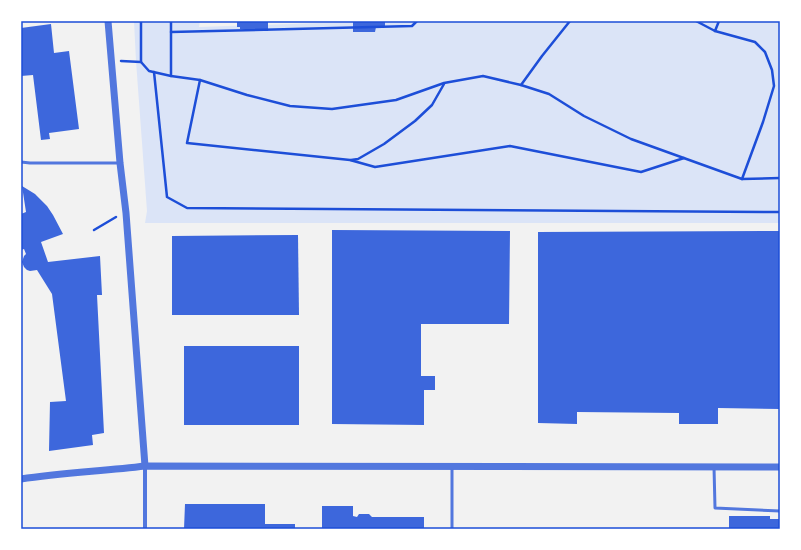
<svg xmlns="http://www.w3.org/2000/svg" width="801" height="550" viewBox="0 0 801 550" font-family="'Playfair Display',serif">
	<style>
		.green { fill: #dbe4f7 }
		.building { fill: #3d67dc }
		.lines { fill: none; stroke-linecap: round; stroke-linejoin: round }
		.path { stroke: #1d4ed8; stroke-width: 2.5 }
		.service { stroke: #5277de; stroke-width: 3 }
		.minor { stroke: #5277de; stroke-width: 4 }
		.tertiary { stroke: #5277de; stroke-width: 7 }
		.neatline { fill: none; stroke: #1d4ed8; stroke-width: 1.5 }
	</style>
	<rect width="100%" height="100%" fill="#f2f2f2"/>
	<polygon class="green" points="134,21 200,21 199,27 380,21 780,21 780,223 145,223 147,211 136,61"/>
	<g class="building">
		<polygon points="237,21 268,21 268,31 246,31 246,29 240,29 240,27 237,27"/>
		<polygon points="353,21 385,21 385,27 376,27 375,32 353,32"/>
		<polygon points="51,24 54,53 69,51 79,129 49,133 50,139 41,140 33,75 21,76 21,28"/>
		<polygon points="22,186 35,194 47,206 53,215 63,234 41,242 48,262 100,256 102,295 97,295 104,433 92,435 93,445 49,451 50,402 66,401 52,294 37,270 30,271 27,270 24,267 22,262 24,256 26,254 24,249 21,250 21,214 26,212"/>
		<polygon points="332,230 510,231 509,324 421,324 421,376 435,376 435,390 424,390 424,425 332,424"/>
		<polygon points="780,231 780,409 718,408 718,424 679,424 679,413 577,412 577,424 538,423 538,232"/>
		<polygon points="298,235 299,315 172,315 172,236"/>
		<rect x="184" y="346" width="115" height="79"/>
		<polygon points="185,504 265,504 265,524 295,524 295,529 184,529"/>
		<polygon points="322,506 353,506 353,516 357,517 359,514 369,514 372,517 424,517 424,529 322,529"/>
		<polygon points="729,516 770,516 770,519 780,519 780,529 729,529"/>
	</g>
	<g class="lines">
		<g class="path">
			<polyline points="141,21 141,62"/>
			<polyline points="696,21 715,31 719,21"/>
			<polyline points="715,31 755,42 765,52 772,70 774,86 763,122 742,179"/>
			<polyline points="171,32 412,26 417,21"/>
			<polyline points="121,61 141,62 149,71 171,76 200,80 247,95 290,106 332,109 396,100 444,83 483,76 521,85 549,94 584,116 631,139 742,179 780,178"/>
			<polyline points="154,72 167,197 187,208 780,212"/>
			<polyline points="171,76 171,21"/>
			<polyline points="200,80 187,143 350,160 375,167 510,146 641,172 684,158"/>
			<polyline points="521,85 542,56 570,21"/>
			<polyline points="351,160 358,159 384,144 415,121 432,105 444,84"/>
			<polyline points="94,230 116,217"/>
		</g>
		<g class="service">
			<polyline points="21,162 30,163 119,163"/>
			<polyline points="452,466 452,529"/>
			<polyline points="714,467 715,508 780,511"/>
		</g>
		<polyline class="minor" points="145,529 145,466"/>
		<g class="tertiary">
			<polyline points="108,21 120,163 126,213 145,466"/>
			<path d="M21,479C62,473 104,471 145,466L780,467"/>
		</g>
	</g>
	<rect width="801" height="550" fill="none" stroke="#ffffff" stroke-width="44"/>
	<rect x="22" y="22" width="757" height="506" class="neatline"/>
</svg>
